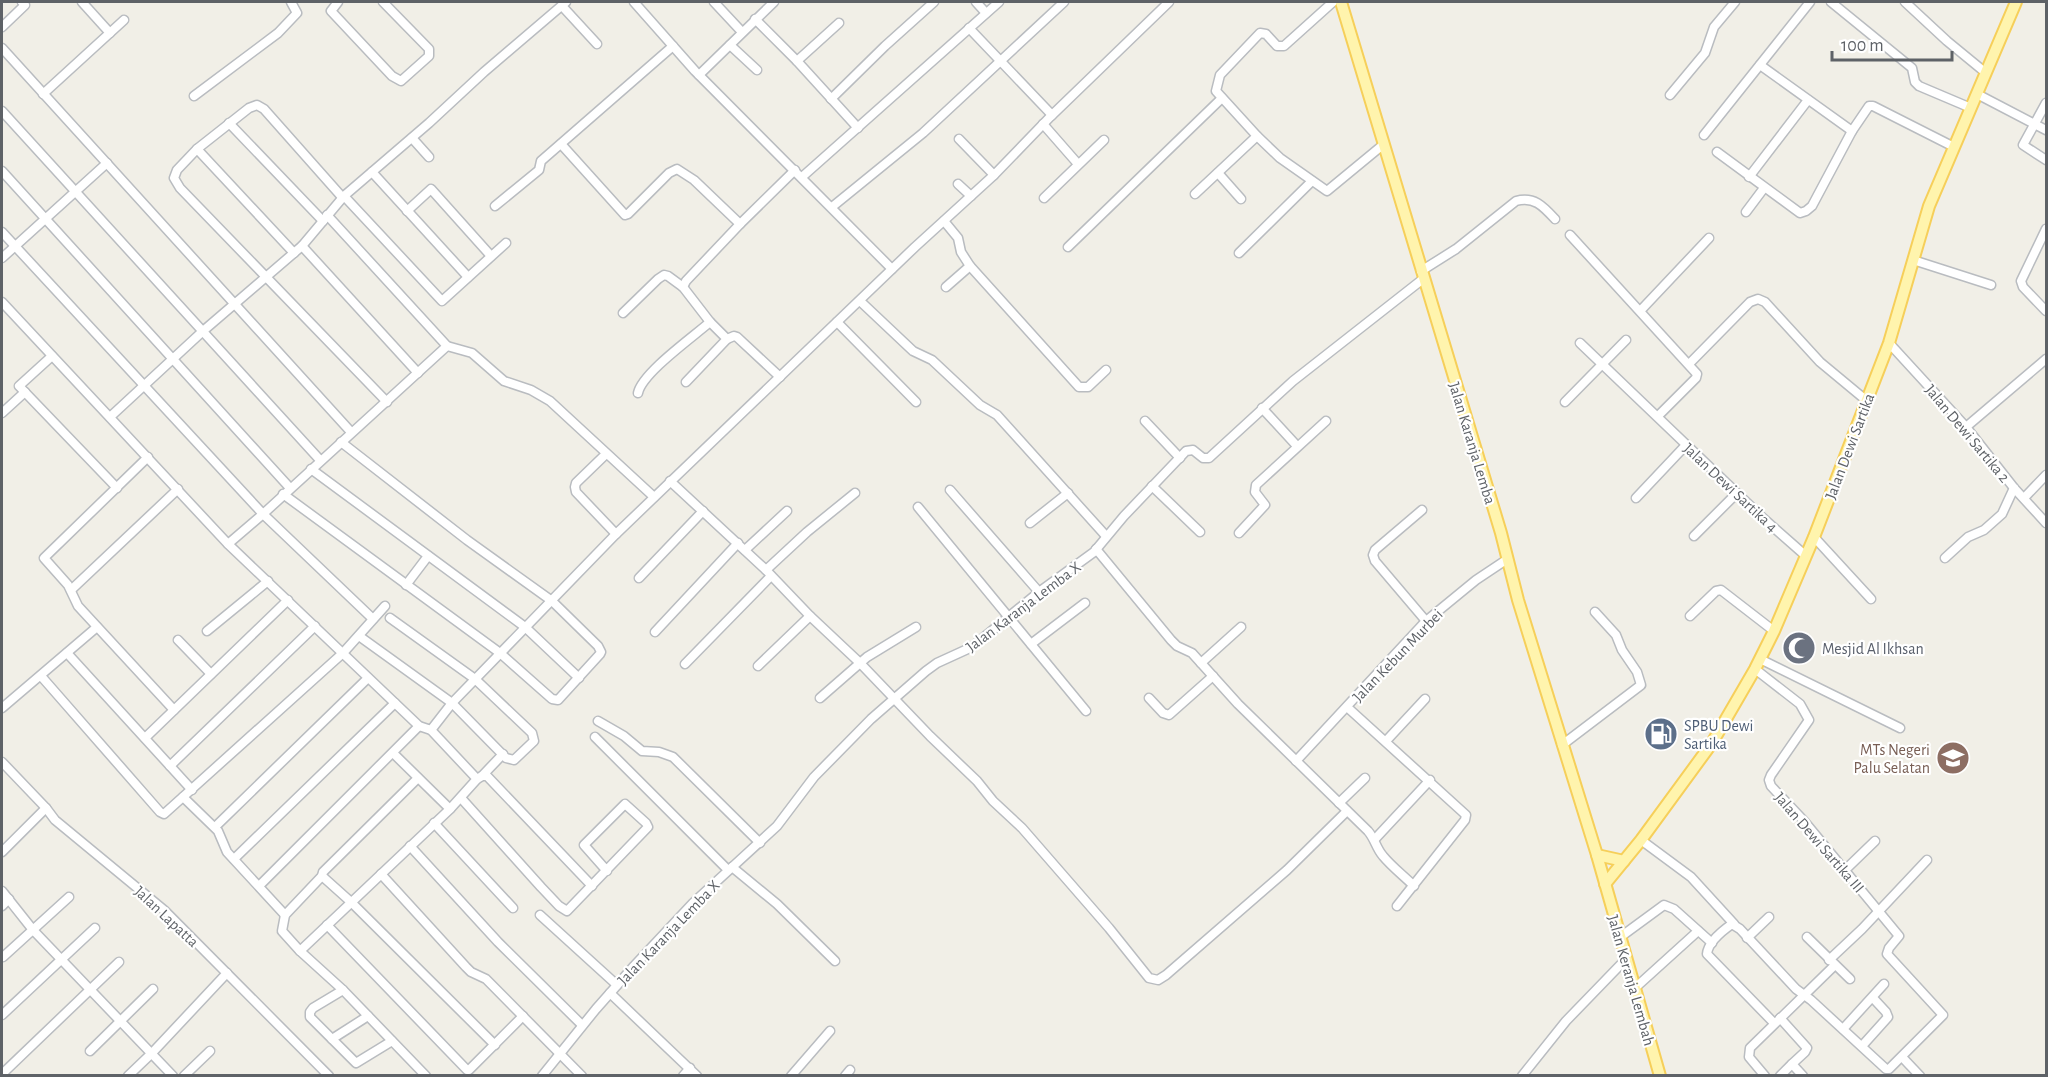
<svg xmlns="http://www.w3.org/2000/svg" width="2048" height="1077" viewBox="0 0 2048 1077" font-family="'Alegreya Sans',sans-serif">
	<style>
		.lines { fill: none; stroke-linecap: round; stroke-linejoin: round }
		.minor-casing { stroke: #b9bcc0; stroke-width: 11 }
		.major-casing { stroke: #f6cf5a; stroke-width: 14 }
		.minor { stroke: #fff; stroke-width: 8 }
		.major { stroke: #fff4ad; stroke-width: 10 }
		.labels { text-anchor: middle; stroke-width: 4.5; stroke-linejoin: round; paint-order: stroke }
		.street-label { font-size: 16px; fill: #5e6267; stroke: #fff }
		.worship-label { font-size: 16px; fill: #5b616d; stroke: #fff; text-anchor: start }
		.service-label { font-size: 16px; fill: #4e5e75; stroke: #fff; text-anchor: start }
		.education-label { font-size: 16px; fill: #785e54; stroke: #fff; text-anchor: end }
	</style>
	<rect width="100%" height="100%" fill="#f1efe7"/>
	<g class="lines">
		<defs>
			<g id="minor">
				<polyline points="82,2 110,33"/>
				<polyline points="338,2 331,11 392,76 401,81 429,56 429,49 383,2"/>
				<polyline points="634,2 695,71 892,269"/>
				<polyline points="714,2 742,32"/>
				<polyline points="976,2 986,13"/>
				<polyline points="1333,2 1284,46 1277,46 1266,34 1260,33 1220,75 1216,91 1257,136 1280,158 1327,191 1384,144"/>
				<polyline points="1831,2 1912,68 1915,82 1919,86 1971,108"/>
				<polyline points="1905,2 1947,41 1986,73"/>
				<polyline points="562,6 597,44"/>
				<polyline points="755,19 797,61 858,128"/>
				<polyline points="2,27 25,5 22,2"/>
				<polyline points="969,28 1052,115"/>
				<polyline points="730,45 757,70"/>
				<polyline points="2,48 351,432"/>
				<polyline points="797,61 839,23"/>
				<polyline points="1760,65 1852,131"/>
				<polyline points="699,75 774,2"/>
				<polyline points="43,94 124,20"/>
				<polyline points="1977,94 2046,130"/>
				<polyline points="1670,95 1705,53 1714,27 1735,2"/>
				<polyline points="194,96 278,33 297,13 291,2"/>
				<polyline points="831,99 885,46 934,2"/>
				<polyline points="2046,103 2023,145 2046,160"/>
				<polyline points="2,111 320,460"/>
				<polyline points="229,123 323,221"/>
				<polyline points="1043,124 1078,164"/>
				<polyline points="1704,135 1810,2"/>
				<polyline points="412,138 429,157"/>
				<polyline points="959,139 994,175"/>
				<polyline points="561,144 625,215 628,214 669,173 677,169 694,180 740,224 686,281 683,287"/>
				<polyline points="197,149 249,108 257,105 264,109 342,197"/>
				<polyline points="1717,152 1800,213 1806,211 1812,206 1852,131 1869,106 1873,106 1954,147"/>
				<polyline points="2,171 290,488"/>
				<polyline points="372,172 468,277"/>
				<polyline points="1218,173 1241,199"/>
				<polyline points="802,177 999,2"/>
				<polyline points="1749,177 1808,100"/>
				<polyline points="958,184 971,196"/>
				<polyline points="1195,194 1257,136"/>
				<polyline points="344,196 442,301 506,243"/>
				<polyline points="1044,198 1104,140"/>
				<polyline points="495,206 539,170 541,161 673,46"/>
				<polyline points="832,207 923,133 1064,2"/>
				<polyline points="407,211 431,189 491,256"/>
				<polyline points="1746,212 1764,188"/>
				<polyline points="944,221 958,238 961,252 970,266 1079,387 1088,387 1106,370"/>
				<polyline points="740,224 795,170"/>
				<polyline points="2046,229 2021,281 2023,287 2046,311"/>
				<polyline points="2,232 263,514 373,619"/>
				<polyline points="1570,235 1697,374 1696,378 1658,416"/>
				<polyline points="302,246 418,373"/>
				<polyline points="1068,247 1222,98"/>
				<polyline points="294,253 197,149 177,170 174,178 180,188 387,402"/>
				<polyline points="1239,253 1312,181"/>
				<polyline points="2,258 107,163"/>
				<polyline points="1913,260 1991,285"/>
				<path d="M1421,271L1456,249L1516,201C1534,196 1543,206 1555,219"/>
				<polyline points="946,287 970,266"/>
				<polyline points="860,301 913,351 932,360 980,405 997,415 1106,536"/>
				<polyline points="2,302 228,544 419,726 431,730 477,779"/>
				<polyline points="1641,310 1709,238"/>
				<polyline points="623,313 658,279 664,275 668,276 683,287 710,322 727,339 734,336 737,337 780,377"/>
				<polyline points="837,322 916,402"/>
				<polyline points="1580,343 1764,519 1806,556"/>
				<polyline points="1889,343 1966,427 2014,488 2046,523"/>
				<polyline points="447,346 472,353 504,381 531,390 550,401 654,497"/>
				<polyline points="52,356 19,386 117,488"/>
				<polyline points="1689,364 1750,302 1758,299 1765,302 1820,362 1867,401"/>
				<polyline points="686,382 727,339"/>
				<path d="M638,393C642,373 693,337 710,322"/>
				<polyline points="1565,402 1626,340"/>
				<polyline points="1262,408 1297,446"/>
				<polyline points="2,413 25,392"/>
				<polyline points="110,417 203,331 302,246 344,196 429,123 484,72 566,2"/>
				<polyline points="1145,421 1180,458"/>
				<polyline points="1966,427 2046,359"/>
				<polyline points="606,454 576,483 575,487 576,492 616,534"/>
				<polyline points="148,457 44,558 68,585 78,606 174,710"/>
				<polyline points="311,469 525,627 579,678"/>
				<polyline points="670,481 766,570 810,616 860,663 930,736 977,781 993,801 1022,828 1109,928 1149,978 1158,980 1166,975 1287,870 1347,811"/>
				<polyline points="1152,486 1200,532"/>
				<polyline points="950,490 1039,592"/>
				<polyline points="283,494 500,653 552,699 558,700 600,654 601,652 598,646 552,601 467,540 341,442"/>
				<polyline points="1636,498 1686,445"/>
				<polyline points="2024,498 2046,475"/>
				<polyline points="918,507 1086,711"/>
				<polyline points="1422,510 1375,550 1373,555 1375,561 1426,621"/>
				<polyline points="1030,523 1068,493"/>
				<polyline points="1239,533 1265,505 1255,492 1256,485 1326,421"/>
				<polyline points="1694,536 1737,493"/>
				<polyline points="1814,537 1871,599"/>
				<polyline points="228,544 263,514 447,346 327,215"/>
				<path d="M1096,549L1171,640L1177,646L1192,653L1238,704L1368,831C1375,839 1376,848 1383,856C1392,867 1404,876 1414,886"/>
				<polyline points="745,550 787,511"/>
				<polyline points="1945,558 1968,537 1984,530 2002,514 2014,488"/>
				<polyline points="766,570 807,532 855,493"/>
				<polyline points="639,578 703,511"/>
				<polyline points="406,585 428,556"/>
				<polyline points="71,590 178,489"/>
				<polyline points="1690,616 1716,591 1721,590 1774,631"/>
				<polyline points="207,631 268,581"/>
				<polyline points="655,632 738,543"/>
				<polyline points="359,636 452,703 506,758 514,760 534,741 532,733 475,679 390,618"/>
				<polyline points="178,640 211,674"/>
				<polyline points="1031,644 1085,603"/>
				<polyline points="67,653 192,790"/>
				<polyline points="1760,659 1900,728"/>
				<polyline points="1201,663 1241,627"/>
				<polyline points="685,664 771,576"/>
				<polyline points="758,666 810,616"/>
				<path d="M1755,669L1800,704L1809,720L1771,775L1769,780L1771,786L1804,821L1899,936L1889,948L1887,954L1943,1015L1889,1069H1886L1811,1000L1796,989L1740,929L1732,924C1722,931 1708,942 1707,954L1774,1023"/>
				<polyline points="41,676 160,812 164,814 343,653 385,606"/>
				<polyline points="820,698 867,657 916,627"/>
				<polyline points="1149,698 1163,713 1169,715 1213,676"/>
				<polyline points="1347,707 1466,815 1465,820 1397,906"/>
				<polyline points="2,708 97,627"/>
				<polyline points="598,721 624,736 642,751 659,752 673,757 760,843"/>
				<polyline points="431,730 452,703 616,534 915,247 994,175 1050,117 1169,2"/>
				<polyline points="595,737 728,870"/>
				<polyline points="145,738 288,600"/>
				<polyline points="1386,741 1425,699"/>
				<polyline points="1562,745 1641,685 1637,672 1622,650 1616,635 1595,612"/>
				<polyline points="393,753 450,809"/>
				<polyline points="1296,761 1426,621 1476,580 1506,560"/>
				<polyline points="2,762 46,808 55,820 164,910 329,1076"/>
				<polyline points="170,766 315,626"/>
				<polyline points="482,776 503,754"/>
				<polyline points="418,778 323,872 322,876 351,902 495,1045"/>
				<polyline points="183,797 218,831 227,852 285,915"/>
				<polyline points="461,798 541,887 559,906 567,911 648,827 646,823 625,804 584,845 607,871"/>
				<polyline points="1339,803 1365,778"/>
				<polyline points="434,823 513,908"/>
				<polyline points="215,827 368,678"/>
				<polyline points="1375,839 1430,780"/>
				<polyline points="1641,840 1691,877 1734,924"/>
				<polyline points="410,846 498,942 582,1025"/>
				<polyline points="2,852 46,808"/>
				<polyline points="234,859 395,703"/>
				<polyline points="732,867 777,904 835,961"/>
				<polyline points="1845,870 1875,841"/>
				<polyline points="381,874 466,967 471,972 486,979 582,1076"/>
				<polyline points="259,886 419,726"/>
				<polyline points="2,891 33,930 173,1076"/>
				<polyline points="2,906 9,899"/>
				<polyline points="540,915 617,985"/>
				<polyline points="327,925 467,1070 469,1070 523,1016"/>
				<polyline points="1807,937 1850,979"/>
				<polyline points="1619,938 1664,905 1674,909 1712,943"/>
				<polyline points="1747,938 1769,917"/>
				<polyline points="300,951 282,931 285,915 322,876"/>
				<polyline points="3,957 69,897"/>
				<polyline points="1829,960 1862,929 1927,860"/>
				<polyline points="1635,988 1698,931"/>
				<polyline points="343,990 313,1008 310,1012 310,1017 356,1063 392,1041"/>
				<polyline points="610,993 697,1076"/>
				<polyline points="2,1015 95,928"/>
				<polyline points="1780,1018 1807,1048 1805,1052 1792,1064 1803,1076"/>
				<polyline points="1843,1029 1884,984"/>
				<polyline points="332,1039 368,1016"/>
				<polyline points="1862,1046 1888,1017 1886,1012 1873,998"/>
				<polyline points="90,1051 153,989"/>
				<polyline points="1902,1057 1920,1076"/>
				<polyline points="2,1074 119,962"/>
				<polyline points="128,1076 152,1053 227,973"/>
				<polyline points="184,1076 210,1051"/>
				<polyline points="426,1076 343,990 300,951 450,809 477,779 482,776 487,776 592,886"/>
				<polyline points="542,1076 596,1009 634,966 693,903 777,826 814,777 871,719 926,671 937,663 972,647 1039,592 1094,552 1124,516 1186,451 1193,450 1203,458 1209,458 1293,381 1423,279"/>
				<polyline points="683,1076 690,1068"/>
				<polyline points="791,1076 830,1031"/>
				<polyline points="845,1076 850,1070"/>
				<polyline points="1522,1076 1566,1021 1626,959"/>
				<polyline points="1765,1076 1749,1057 1750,1048 1835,965"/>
				<polyline points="1780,1076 1792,1064"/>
			</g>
			<g id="major">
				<polyline points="1341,2 1501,533 1518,600 1597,855 1660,1076"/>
				<polyline points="1597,855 1624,861"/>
				<polyline points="1605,884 1641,840 1712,743 1755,669 1774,631 1814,537 1889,343 1929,206 2016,2"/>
			</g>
		</defs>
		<use href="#minor" class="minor-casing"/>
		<use href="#major" class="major-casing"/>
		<use href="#minor" class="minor"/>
		<use href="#major" class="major"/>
	</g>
	<defs>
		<symbol id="mosque-disc" viewBox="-11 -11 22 22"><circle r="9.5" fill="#6b7280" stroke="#fff"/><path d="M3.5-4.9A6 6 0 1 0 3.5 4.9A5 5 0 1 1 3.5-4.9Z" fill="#fff"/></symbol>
		<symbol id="fuel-disc" viewBox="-11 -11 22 22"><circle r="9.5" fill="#5c6f8a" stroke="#fff"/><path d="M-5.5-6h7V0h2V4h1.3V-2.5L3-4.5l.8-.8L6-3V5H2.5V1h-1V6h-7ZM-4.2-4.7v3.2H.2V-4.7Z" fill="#fff"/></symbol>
		<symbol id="school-disc" viewBox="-11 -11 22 22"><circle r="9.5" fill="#8d6e63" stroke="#fff"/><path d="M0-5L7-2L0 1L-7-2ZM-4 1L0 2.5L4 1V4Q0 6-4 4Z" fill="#fff"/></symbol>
	</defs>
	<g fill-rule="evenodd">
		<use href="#mosque-disc" x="1780" y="629" width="38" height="38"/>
		<use href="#fuel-disc" x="1642" y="715" width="38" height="38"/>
		<use href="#school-disc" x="1934" y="739" width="38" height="38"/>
	</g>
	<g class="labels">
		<g class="street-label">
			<text transform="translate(1968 433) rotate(50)" y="6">Jalan Dewi Sartika 2</text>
			<text transform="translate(1473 443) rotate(73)" y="6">Jalan Karanja Lemba</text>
			<text transform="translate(1849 446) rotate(-69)" y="6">Jalan Dewi Sartika</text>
			<text transform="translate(1731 487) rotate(43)" y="6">Jalan Dewi Sartika 4</text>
			<text transform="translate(1023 606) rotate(-37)" y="6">Jalan Karanja Lemba X</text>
			<text transform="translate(1397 655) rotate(-46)" y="6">Jalan Kebun Murbei</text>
			<text transform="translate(1820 842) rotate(49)" y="6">Jalan Dewi Sartika III</text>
			<text transform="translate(167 916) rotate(43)" y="6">Jalan Lapatta</text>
			<text transform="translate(668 932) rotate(-46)" y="6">Jalan Karanja Lemba X</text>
			<text transform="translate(1632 980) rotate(74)" y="6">Jalan Keranja Lembah</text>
		</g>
		<g class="worship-label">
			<text x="1822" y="654">Mesjid Al Ikhsan</text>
		</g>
		<g class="service-label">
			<text x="1684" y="731">SPBU Dewi<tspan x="1684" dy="18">Sartika</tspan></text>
		</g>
		<g class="education-label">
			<text x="1930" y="755">MTs Negeri<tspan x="1930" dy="18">Palu Selatan</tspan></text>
		</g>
	</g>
	<rect width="2048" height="1077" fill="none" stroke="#5e6267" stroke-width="6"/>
	<path d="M1832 51v9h120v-9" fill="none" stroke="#5e6267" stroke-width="3"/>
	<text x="1841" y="51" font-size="18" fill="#5e6267" stroke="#ffffff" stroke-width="4.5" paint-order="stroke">100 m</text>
</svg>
